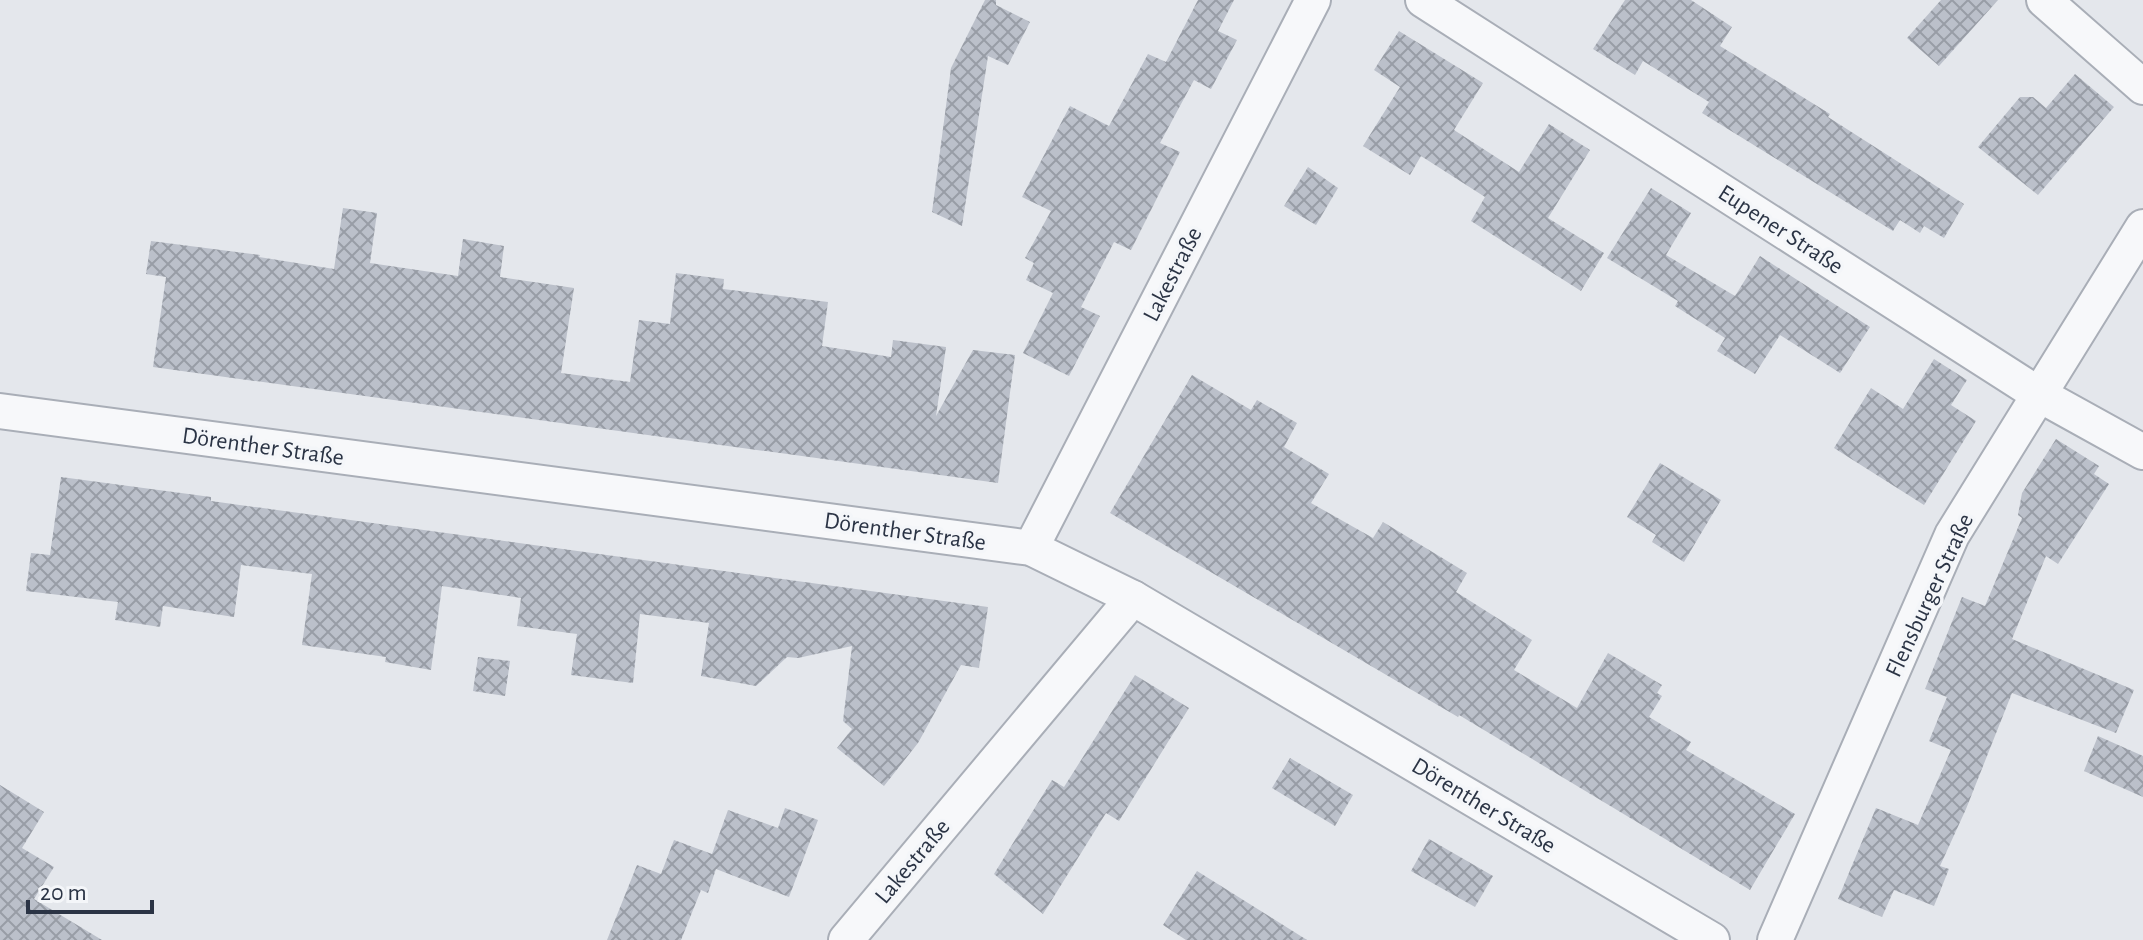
<svg xmlns="http://www.w3.org/2000/svg" width="2143" height="940" viewBox="0 0 2143 940" font-family="'Alegreya Sans',sans-serif">
	<style>
		.building { fill: url(#building-cross-hatch) }
		.lines { fill: none; stroke-linecap: round; stroke-linejoin: round }
		.street-casing { stroke: #a9aeb7; stroke-width: 38 }
		.street { stroke: #f7f8fa; stroke-width: 34 }
		.labels { text-anchor: middle; stroke-width: 7; stroke-linejoin: round; paint-order: stroke }
		.street-label { font-size: 24px; fill: #2b3445; stroke: #f4f6f9 }
	</style>
	<defs>
		<pattern id="building-cross-hatch" width="8" height="8" patternUnits="userSpaceOnUse" patternTransform="scale(2)"><rect width="8" height="8" fill="#bbc0ca"/><path d="M0 0l8 8M0 8l8-8" fill="none" stroke="#989da6"/></pattern>
	</defs>
	<rect width="100%" height="100%" fill="#e4e7ec"/>
	<g class="building">
		<polygon points="985,0 996,0 996,5 1030,22 1008,65 988,56 962,226 932,212 951,68"/>
		<polygon points="1198,0 1234,0 1218,31 1237,40 1211,89 1194,80 1160,143 1180,152 1131,250 1114,242 1081,307 1100,316 1069,376 1023,353 1053,293 1026,280 1034,263 1025,258 1051,211 1022,197 1070,106 1109,126 1148,54 1166,62"/>
		<polygon points="1625,0 1691,0 1732,27 1720,46 1830,114 1828,117 1964,204 1944,238 1924,226 1920,233 1900,220 1893,231 1702,113 1709,102 1643,61 1635,75 1593,49"/>
		<polygon points="1941,0 1998,0 1939,66 1907,38"/>
		<polygon points="1399,31 1483,83 1454,130 1519,172 1549,124 1590,150 1548,218 1604,253 1581,291 1471,221 1485,197 1421,156 1410,175 1363,146 1400,87 1374,70"/>
		<polygon points="2075,74 2114,107 2038,195 1978,147 2020,97 2033,97 2046,108"/>
		<polygon points="1308,167 1338,188 1316,225 1284,206"/>
		<polygon points="1651,188 1691,213 1666,255 1735,296 1760,256 1870,327 1840,373 1780,335 1755,374 1717,351 1725,338 1675,306 1678,301 1607,258"/>
		<polygon points="343,208 377,213 370,263 458,276 463,239 504,246 500,277 574,288 561,373 630,382 639,320 670,324 676,273 724,279 723,289 828,302 822,346 891,357 893,340 946,347 936,416 973,350 1015,355 998,483 153,367 166,277 146,274 151,241 260,255 259,257 334,269"/>
		<polygon points="1934,359 1967,380 1951,405 1976,421 1924,505 1834,448 1871,388 1903,409"/>
		<polygon points="1192,375 1251,410 1257,400 1297,423 1284,447 1329,474 1311,503 1373,538 1383,522 1467,573 1456,592 1532,640 1514,670 1577,708 1608,653 1662,685 1657,693 1662,696 1649,717 1691,742 1686,750 1795,814 1750,890 1459,715 1458,717 1110,513"/>
		<polygon points="2056,439 2099,466 2094,474 2109,484 2058,564 2046,556 2012,639 2134,690 2116,733 2012,693 1966,809 1940,866 1949,869 1934,906 1894,890 1882,917 1838,899 1876,808 1918,825 1951,750 1929,741 1947,697 1925,689 1962,597 1985,606 2022,518 2018,515 2022,493"/>
		<polygon points="1660,463 1721,500 1684,562 1652,542 1656,535 1627,517"/>
		<polygon points="61,477 211,497 211,501 988,607 979,668 961,665 918,743 884,786 837,748 852,729 843,721 852,646 798,658 787,657 756,686 701,676 709,623 640,614 633,683 571,675 577,634 517,626 521,598 442,586 431,670 385,662 386,657 302,645 312,574 241,565 234,617 163,606 160,627 115,620 118,602 26,591 31,553 50,555"/>
		<polygon points="478,657 510,661 505,696 473,691"/>
		<polygon points="1135,675 1189,708 1119,821 1106,813 1043,914 994,874 1052,780 1064,787"/>
		<polygon points="2098,736 2143,756 2143,797 2084,771"/>
		<polygon points="1290,758 1353,795 1335,826 1272,788"/>
		<polygon points="0,785 44,812 22,848 54,867 34,899 102,940 0,940"/>
		<polygon points="785,808 818,820 789,897 716,869 708,893 701,890 681,940 607,940 637,865 661,874 674,840 712,854 728,810 778,828"/>
		<polygon points="1429,839 1493,876 1475,907 1411,871"/>
		<polygon points="1197,871 1307,940 1186,940 1163,925"/>
	</g>
	<g class="lines">
		<defs>
			<g id="street">
				<polyline points="1423,0 2038,394 2143,452"/>
				<polyline points="2044,0 2143,87"/>
				<polyline points="0,411 1031,548 1133,598 1712,940"/>
				<polyline points="1031,548 1313,0"/>
				<polyline points="846,940 1133,598"/>
				<polyline points="1775,940 1952,535 2143,227"/>
			</g>
		</defs>
		<use href="#street" class="street-casing"/>
		<use href="#street" class="street"/>
	</g>
	<g class="labels">
		<g class="street-label">
			<text transform="translate(1781 229) rotate(33)" y="8">Eupener Straße</text>
			<text transform="translate(1172 274) rotate(-63)" y="8">Lakestraße</text>
			<text transform="translate(263 446) rotate(8)" y="8">Dörenther Straße</text>
			<text transform="translate(905 531) rotate(8)" y="8">Dörenther Straße</text>
			<text transform="translate(1929 595) rotate(-65)" y="8">Flensburger Straße</text>
			<text transform="translate(1484 805) rotate(31)" y="8">Dörenther Straße</text>
			<text transform="translate(912 861) rotate(-50)" y="8">Lakestraße</text>
		</g>
	</g>
	<path d="M28 900v12h124v-12" fill="none" stroke="#2b3445" stroke-width="4"/>
	<text x="40" y="900" font-size="24" fill="#2b3445" stroke="#f4f6f9" stroke-width="6" paint-order="stroke">20 m</text>
</svg>
